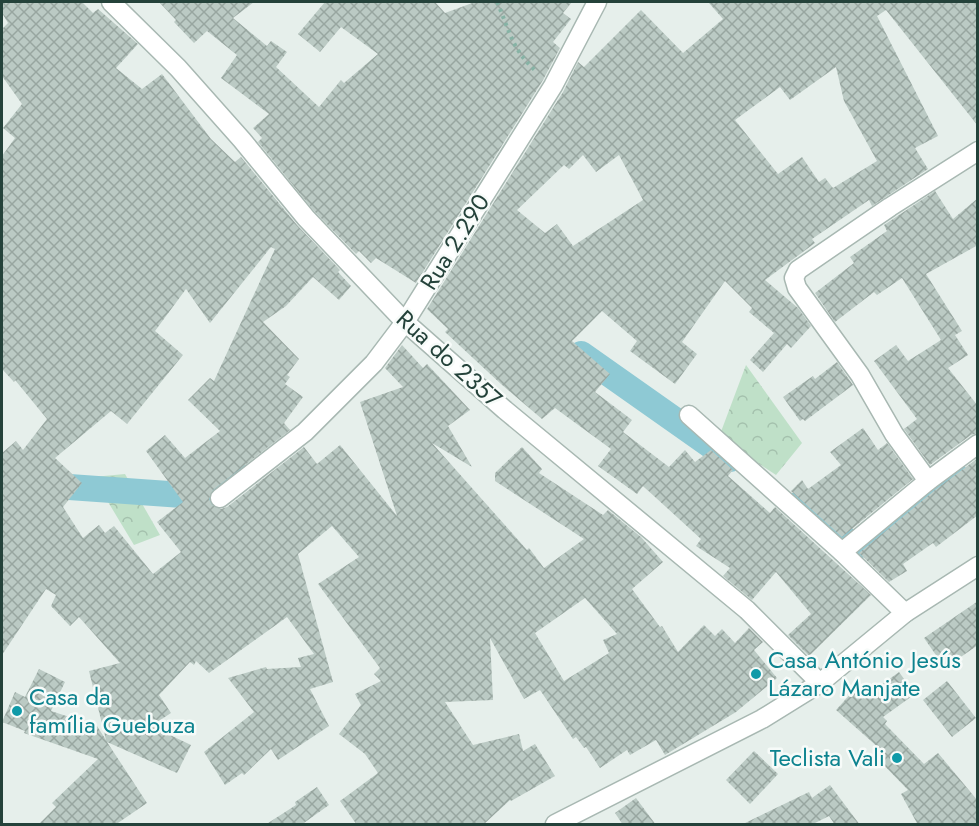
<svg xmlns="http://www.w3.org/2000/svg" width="979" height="826" viewBox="0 0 979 826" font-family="Jost,sans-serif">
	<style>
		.forest { fill: url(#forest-crowns) }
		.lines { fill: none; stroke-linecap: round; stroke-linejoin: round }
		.canal { stroke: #8ec9d4; stroke-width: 26 }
		.building { fill: url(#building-cross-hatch); fill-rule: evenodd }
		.minor-casing { stroke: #a8b8b2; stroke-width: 21 }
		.path { stroke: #86b3a5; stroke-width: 4; stroke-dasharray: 3 4.5; stroke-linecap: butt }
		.minor { stroke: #fff; stroke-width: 18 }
		.culture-dot { fill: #0f9aa8; stroke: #f7fbf9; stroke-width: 2 }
		.labels { text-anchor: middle; stroke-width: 5; stroke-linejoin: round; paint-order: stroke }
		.street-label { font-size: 24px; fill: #24423a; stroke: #f7fbf9 }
		.culture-label { font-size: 24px; fill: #0d838f; stroke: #f7fbf9; text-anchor: start }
	</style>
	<defs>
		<pattern id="forest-crowns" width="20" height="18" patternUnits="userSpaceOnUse" patternTransform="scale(1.5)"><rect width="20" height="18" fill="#bfe0c8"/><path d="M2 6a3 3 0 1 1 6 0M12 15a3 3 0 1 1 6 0" fill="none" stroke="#a4c1ad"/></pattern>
		<pattern id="building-cross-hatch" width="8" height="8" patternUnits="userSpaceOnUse" patternTransform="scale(1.5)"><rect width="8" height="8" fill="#bbcac4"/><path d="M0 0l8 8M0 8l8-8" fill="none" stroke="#98a6a0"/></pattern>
	</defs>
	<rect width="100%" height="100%" fill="#e6efeb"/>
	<g class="forest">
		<polygon points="746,365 802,443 776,475 719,437"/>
		<polygon points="125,474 160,535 134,545 93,477"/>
	</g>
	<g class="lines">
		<g class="canal">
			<polyline points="581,354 730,459"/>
			<polyline points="2,502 55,486 211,497 239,476"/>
			<polyline points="797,505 856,547 954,473"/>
		</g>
	</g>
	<g class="building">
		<path d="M2,2H82L93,13L98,9L138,44L116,68L142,89L162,74L211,139L235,162L241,157L297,225L340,270L338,272L351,286L339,300L313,277L286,306L263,322L299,359L287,375L290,377L285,384L303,397L284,423L290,430L213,490L209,499L212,505L221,509L227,507L304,447L317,464L340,445L397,516L360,402L403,387L385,368L402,345L423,368L427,364L470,410L448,426L472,467L432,443L527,550L529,548L544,568L584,539L495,481V473L522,447L542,469L539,473L603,515L608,510L641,537L663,562L632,589L660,627L662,626L678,652L704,625L715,636L722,629L735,643L749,628L763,642L754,650L777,678L736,712L665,755L656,740L630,755L627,750L600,768L586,747L584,748L576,737L573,739L540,690L524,699L490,638L493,700L445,702L473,745L519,734L523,751L535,744L555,776L511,801L510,800L483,825H357L340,801L378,773L365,754L339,734L361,705L355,694L381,681L374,674L380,668L318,584L359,557L332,526L298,554L333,682L310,689L329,726L278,760L271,749L244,775L242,773L225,785L204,752L254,712L228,678L266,667L267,669L301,667L298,658L314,654L287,617L209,673L196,661L194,665L190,662L159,695L171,713L151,726L191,745L177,773L107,742L147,803L115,825H38L56,807L52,803L98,759L24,733L25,731L2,722L15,692L25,697L39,669L65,682L51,711L97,726L106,740L89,671L120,663L79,617L70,626L51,606L56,595L46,589L2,655V453L16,441L23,450L47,419L15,380L14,382L2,369V156L15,138L3,128L22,104L2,76V29L8,23L2,13ZM271,247L275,249L214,381L210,378L188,400L220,431L185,458L165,435L146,451L183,502L157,522L181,552L153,574L114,526L105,533L99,525L83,538L63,507L82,483L55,458L111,411L127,424L183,355L155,331L186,289L210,323ZM585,598L617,634L603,640L609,653L564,681L535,633Z"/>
		<polygon points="159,2 254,2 233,18 267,46 271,41 287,52 276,67 319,107 341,80 344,83 378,54 341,27 320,52 298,34 325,2 435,2 445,13 475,2 572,2 563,13 571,19 553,42 560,48 543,80 416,283 376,258 371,263 359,251 356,254 314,211 258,142 262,138 253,128 269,114 221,78 237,55 207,31 194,43 174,22 176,20"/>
		<path d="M708,2H978V126L886,10L877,16L938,136L915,148L928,169L872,206L869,200L812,239L815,243L765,280L798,308L811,326L791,348L787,344L763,372L750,360L774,333L749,312L752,308L725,281L682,342L697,354L675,384L630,351L637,341L602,311L572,341L610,374L595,392L632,420L623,432L669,467L685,450L695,462L711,450L733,470L728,476L770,513L775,507L871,595L809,656L788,635L811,614L776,572L752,600L723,576L730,568L696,546L701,539L643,486L637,494L598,466L611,449L555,408L542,419L501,384L445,332L448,329L427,309L563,92L578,62L584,67L641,10L683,53L723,19ZM836,67L844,101L877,161L833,188L825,178L819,182L802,157L778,174L735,120L780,87L790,100ZM583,155L596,172L619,155L643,200L573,246L557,224L545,233L517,210L564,165L569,169Z"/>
		<polygon points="935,191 953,219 978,198 978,245 926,274 962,331 955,335 968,355 948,368 978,406 978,433 971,435 930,465 904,429 917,419 874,361 896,345 908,361 941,340 902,278 877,295 874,292 835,322 815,293 854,263 850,257 887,231 884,225"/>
		<polygon points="837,362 853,385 805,421 803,419 800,421 783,397 813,376 815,379"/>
		<polygon points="863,428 878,450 887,443 913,479 842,537 791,491 802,480 808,489 841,465 830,452"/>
		<polygon points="978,458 978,515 936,547 933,543 903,564 907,571 889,582 859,553 935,490"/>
		<polygon points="978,601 978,645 945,668 924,638"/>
		<polygon points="899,672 915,694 883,717 887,721 885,724 924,764 938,753 978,801 978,825 918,825 901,794 908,790 874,755 880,749 836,710 853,691 862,699"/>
		<polygon points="947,681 976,718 952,737 923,700"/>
		<polygon points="754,751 778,774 750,804 726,780"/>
		<polygon points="830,785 860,825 835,825 829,816 811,825 741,825 809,792 812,798"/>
		<polygon points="317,787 329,805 301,825 265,825 296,805 295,802"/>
		<polygon points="636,798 656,825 623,825 615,813"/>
	</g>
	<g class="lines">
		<defs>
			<g id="minor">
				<polyline points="111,2 178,68 242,140 306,218 405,322 505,410 747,610 820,683"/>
				<polyline points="689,415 842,552 905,613"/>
				<polyline points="928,481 894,434 860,375 797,288 794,278 798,270 890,207 978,151"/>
				<polyline points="220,498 305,432 374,363 405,322 553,86 597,2"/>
				<polyline points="842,552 928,481 978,444"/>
				<polyline points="555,824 762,719 820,683 905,613 978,566"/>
			</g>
		</defs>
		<use href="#minor" class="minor-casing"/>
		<path class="path" d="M497,2C510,31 511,49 537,72"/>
		<use href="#minor" class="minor"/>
	</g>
	<g class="culture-dot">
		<circle cx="756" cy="674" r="6"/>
		<circle cx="17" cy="711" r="6"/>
		<circle cx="897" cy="758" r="6"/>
	</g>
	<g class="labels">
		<g class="street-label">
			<text transform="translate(455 242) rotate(-58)" y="8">Rua 2.290</text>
			<text transform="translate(449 359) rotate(42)" y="8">Rua do 2357</text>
		</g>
		<g class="culture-label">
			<text x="768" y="668">Casa António Jesús<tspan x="768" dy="28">Lázaro Manjate</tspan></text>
			<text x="29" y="705">Casa da<tspan x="29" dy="28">família Guebuza</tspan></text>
			<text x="885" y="766" text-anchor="end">Teclista Vali</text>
		</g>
	</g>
	<rect width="979" height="826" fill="none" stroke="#24423a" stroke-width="6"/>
</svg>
